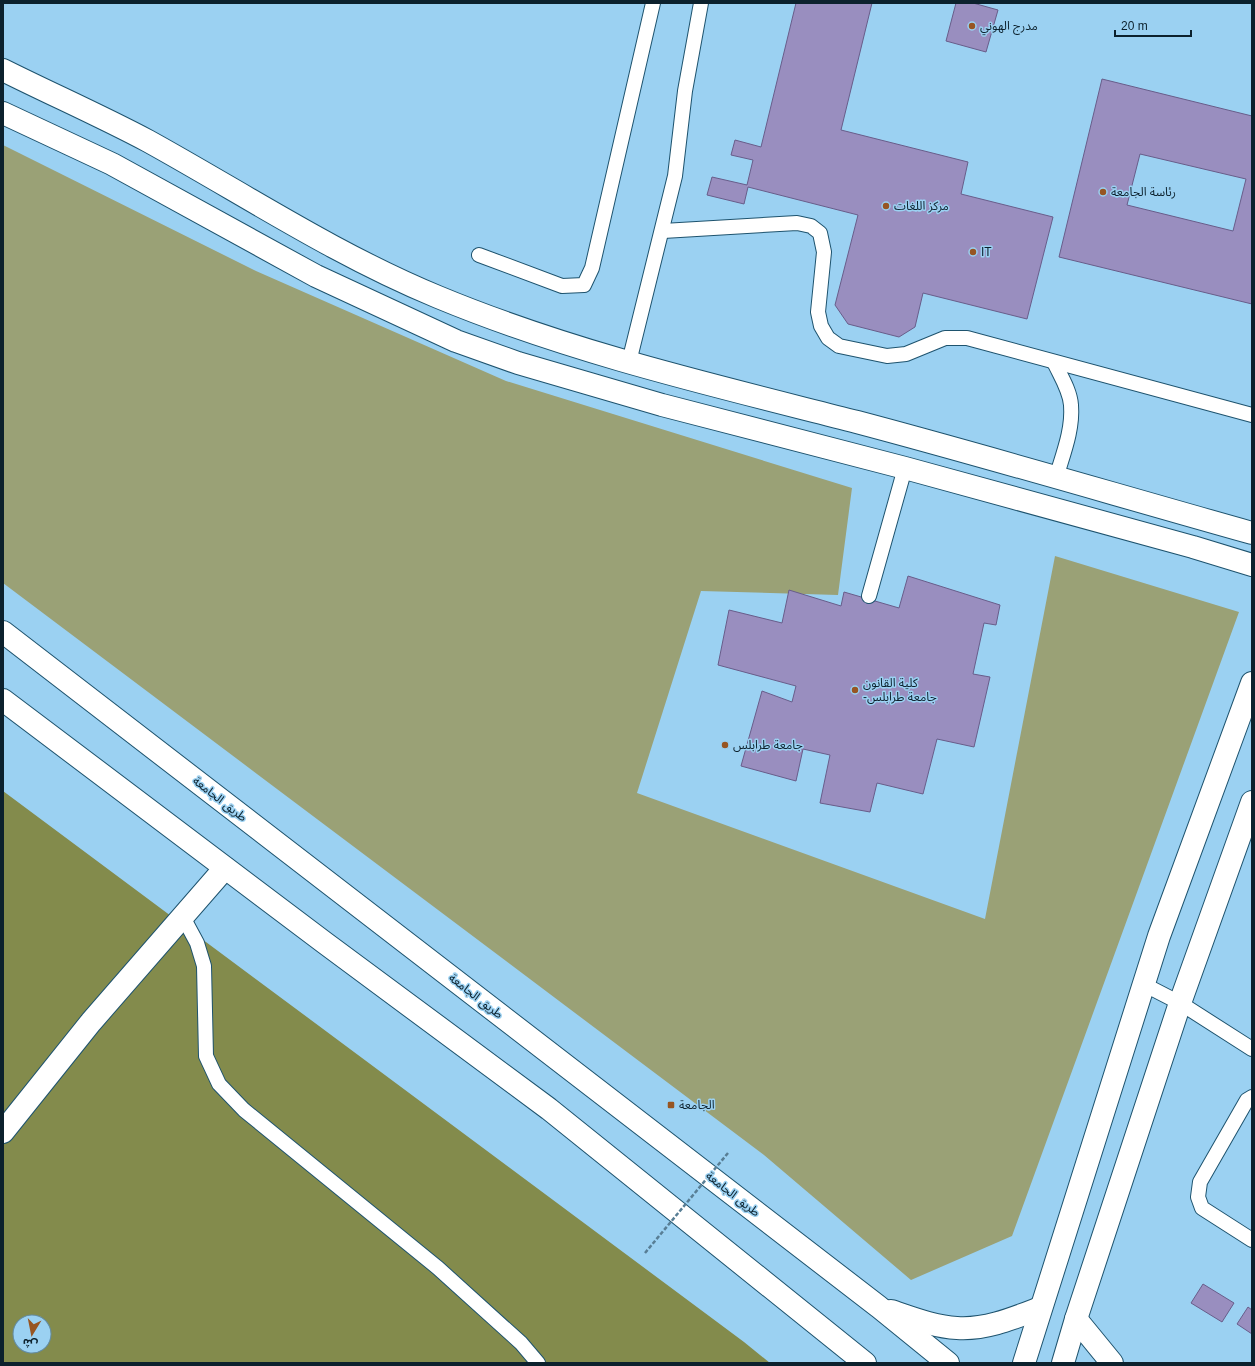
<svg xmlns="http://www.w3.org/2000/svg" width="1255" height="1366" viewBox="0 0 1255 1366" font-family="Helvetica,'Noto Sans Arabic',sans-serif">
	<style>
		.green { fill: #9aa176 }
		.forest { fill: #838b4c; fill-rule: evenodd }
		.building { fill: #998ebf; stroke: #685d8a; fill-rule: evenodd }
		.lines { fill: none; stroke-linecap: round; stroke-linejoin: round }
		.service-casing { stroke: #1e536e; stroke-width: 16 }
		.minor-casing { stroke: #1e536e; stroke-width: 24 }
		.trunk-casing { stroke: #1e536e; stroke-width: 24 }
		.service { stroke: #fff; stroke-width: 14 }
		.minor { stroke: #fff; stroke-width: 22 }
		.trunk { stroke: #fff; stroke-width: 22 }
		.path-bridge { stroke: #587e95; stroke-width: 2.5; stroke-dasharray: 4 2; stroke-linecap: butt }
		.poi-dot { fill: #975522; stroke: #9bd1f2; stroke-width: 1.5 }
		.labels { text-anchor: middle; stroke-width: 3; stroke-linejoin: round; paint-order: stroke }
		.poi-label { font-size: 12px; fill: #0c212d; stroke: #9bd1f2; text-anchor: start }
		.street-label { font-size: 12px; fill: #0c212d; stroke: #9bd1f2 }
	</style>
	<rect width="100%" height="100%" fill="#9bd1f2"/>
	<polygon class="green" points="3,145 256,271 506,381 852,488 838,595 701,591 637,793 985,919 1055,556 1239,612 1012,1236 911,1280 764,1155 3,583"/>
	<path class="forest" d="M3,791L744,1342L770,1363H3ZM20,1322H44V1346H20Z"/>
	<g class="building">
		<polygon points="796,3 872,3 841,130 968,162 961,194 1053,217 1027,319 923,293 915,327 899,337 848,324 835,305 858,215 748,187 744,204 707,195 712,177 747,185 753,160 731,155 735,140 761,147"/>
		<polygon points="956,3 973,3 998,10 986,52 946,41"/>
		<path d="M1102,79L1252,116V304L1059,257ZM1140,154L1246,179L1233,231L1127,205Z"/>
		<polygon points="908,576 1000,605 996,625 984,623 973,674 990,677 974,747 937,739 923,794 877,783 870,812 820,803 830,755 803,749 796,781 741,766 762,691 792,702 796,686 718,665 729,610 782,623 789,590 841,606 844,592 899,608"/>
		<polygon points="1203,1284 1234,1303 1222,1322 1191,1303"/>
		<polygon points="1248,1307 1252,1310 1252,1334 1237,1324"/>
	</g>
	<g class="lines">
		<defs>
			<g id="service">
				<polyline points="663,231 797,223 811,226 820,233 824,252 818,312 821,326 828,338 839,346 887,356 906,354 945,338 967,338 1252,415"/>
				<polyline points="479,255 562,286 584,285 592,268 653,3"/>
				<polyline points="629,362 675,176 685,91 701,3"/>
				<path d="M1054,362C1060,375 1070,390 1071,405C1073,430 1063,454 1056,478"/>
				<polyline points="869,596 905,468"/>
				<polyline points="183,917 197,943 204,966 206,1056 219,1084 244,1110 438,1268 521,1343 538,1363"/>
				<polyline points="1145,985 1180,1003 1252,1049"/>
				<polyline points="1252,1097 1247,1100 1200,1182 1198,1197 1202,1208 1252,1240"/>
			</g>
			<g id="minor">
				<path d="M3,70C51,94 101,116 148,141C244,194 336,255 438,297C573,353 716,386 857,422C989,457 1120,496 1252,533"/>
				<polyline points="3,113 112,164 316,276 456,341 518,363 662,405 905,468 1193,547 1252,565"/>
				<polyline points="3,1132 91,1022 225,868"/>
				<polyline points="1024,1363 1159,936 1252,683"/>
				<polyline points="1063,1363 1076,1319 1180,1003 1252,802"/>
			</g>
			<g id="trunk">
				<polyline points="3,632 879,1307 948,1363"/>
				<polyline points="3,700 325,943 549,1109 865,1363"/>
				<path d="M891,1311C912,1318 935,1327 957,1328C986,1330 1014,1318 1040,1308"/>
				<polyline points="1076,1319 1112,1363"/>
			</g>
		</defs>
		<use href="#service" class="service-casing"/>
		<use href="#minor" class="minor-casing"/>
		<use href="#trunk" class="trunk-casing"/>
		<use href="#service" class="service"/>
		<use href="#minor" class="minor"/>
		<use href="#trunk" class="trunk"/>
		<polyline class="path-bridge" points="645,1253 728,1153"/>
	</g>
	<g class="poi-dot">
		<circle cx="972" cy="26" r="4"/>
		<circle cx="1103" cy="192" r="4"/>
		<circle cx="886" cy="206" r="4"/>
		<circle cx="973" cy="252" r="4"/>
		<circle cx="855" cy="690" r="4"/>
		<circle cx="725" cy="745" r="4"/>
		<rect x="667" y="1101" width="8" height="8" rx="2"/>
	</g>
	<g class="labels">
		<g class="poi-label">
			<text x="980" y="30">مدرج الهوني</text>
			<text x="1111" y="196">رئاسة الجامعة</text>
			<text x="894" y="210">مركز اللغات</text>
			<text x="981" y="256">IT</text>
			<text x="863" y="687">كلية القانون<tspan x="863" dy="14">-جامعة طرابلس</tspan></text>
			<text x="733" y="749">جامعة طرابلس</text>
			<text x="679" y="1109">الجامعة</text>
		</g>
		<g class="street-label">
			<text transform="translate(220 799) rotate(38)" y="4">طريق الجامعة</text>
			<text transform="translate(476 996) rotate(38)" y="4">طريق الجامعة</text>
			<text transform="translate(733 1194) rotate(38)" y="4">طريق الجامعة</text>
		</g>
	</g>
	<rect width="1255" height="1366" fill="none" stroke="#0c212d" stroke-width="8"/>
	<g transform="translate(32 1334) rotate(190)"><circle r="19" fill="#9bd1f2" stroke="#628ba3"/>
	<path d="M0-3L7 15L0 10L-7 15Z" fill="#975522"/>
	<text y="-6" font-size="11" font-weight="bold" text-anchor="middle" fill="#0c212d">ش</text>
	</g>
	<path d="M1115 30v6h76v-6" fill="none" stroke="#0c212d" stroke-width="2"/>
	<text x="1121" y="30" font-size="12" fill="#0c212d" stroke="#9bd1f2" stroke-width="3" paint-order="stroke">20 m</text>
</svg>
